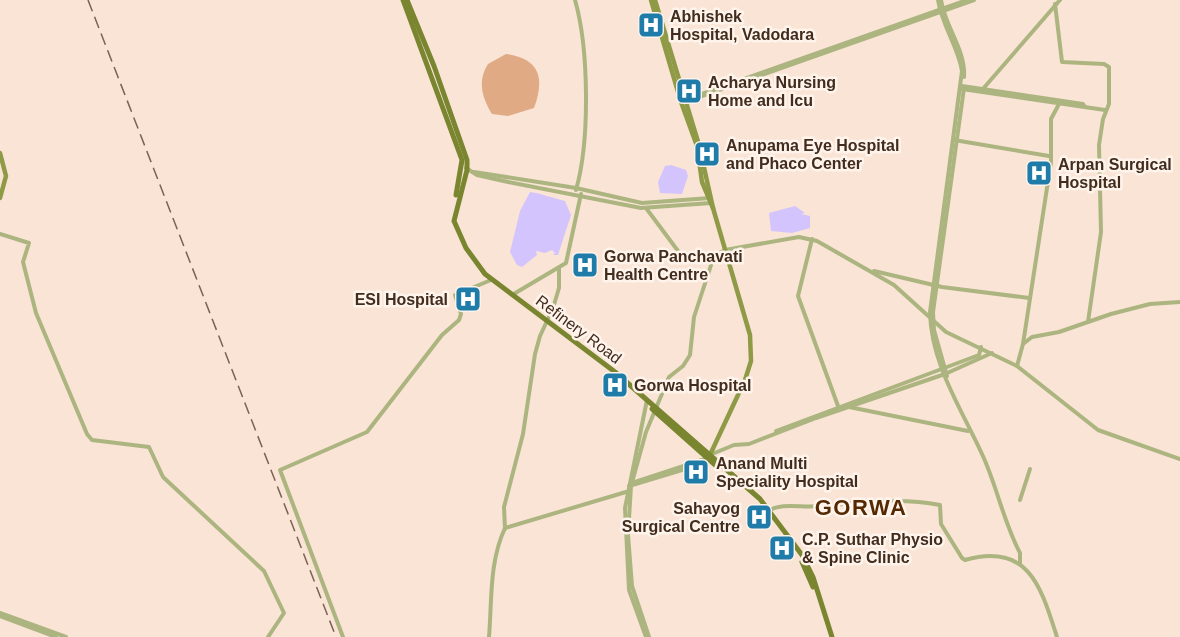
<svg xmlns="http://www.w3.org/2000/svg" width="1180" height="637" viewBox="0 0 1180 637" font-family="Arial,sans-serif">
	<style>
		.green { fill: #e0aa85 }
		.water { fill: #d3c4fe }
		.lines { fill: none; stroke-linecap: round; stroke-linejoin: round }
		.tertiary { stroke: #acb580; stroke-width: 4 }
		.secondary { stroke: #8e9a46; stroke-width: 4.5 }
		.primary { stroke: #7a8530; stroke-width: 5 }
		.rail { stroke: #786354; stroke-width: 1.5; stroke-dasharray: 12 6; stroke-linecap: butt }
		.labels { text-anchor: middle; stroke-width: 5; stroke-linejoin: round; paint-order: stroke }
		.poi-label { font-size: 16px; font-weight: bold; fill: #412c1d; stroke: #fff4ec; text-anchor: start }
		.street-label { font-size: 16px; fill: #412c1d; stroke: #fff4ec }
		.district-label { font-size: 22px; font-weight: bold; letter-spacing: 1.5px; fill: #542902; stroke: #fff4ec }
	</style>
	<rect width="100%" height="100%" fill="#fae4d5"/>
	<path class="green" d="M506,54C540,59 545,78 534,108L508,116L492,114C482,98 477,81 488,64Z"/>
	<g class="water">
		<polygon points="671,165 686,170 688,176 682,194 660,193 658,182 665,166"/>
		<path d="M530,192C543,194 552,198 565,201L571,215L558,255H553L555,253L552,250L545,253L536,251L537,255L522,267L517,265L510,252L520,211Z"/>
		<polygon points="795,206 805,213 801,214 810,216 810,228 792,233 771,231 769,213"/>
	</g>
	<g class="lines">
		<g class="tertiary">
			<path d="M575,0C589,49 590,141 576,190"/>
			<path d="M938,0C942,26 958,46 962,71L930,312C931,364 961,408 982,454C997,486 1003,521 1020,553V564"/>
			<path d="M941,0C945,27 966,50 964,77"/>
			<polyline points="1055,4 1062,62 1104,64 1109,67 1109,104 1103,119 1099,145 1101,232 1088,322"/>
			<polyline points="962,86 1083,104 1085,107"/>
			<polyline points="962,89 1105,110"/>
			<polyline points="982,90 1060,0"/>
			<polyline points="685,100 967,0"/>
			<polyline points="685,102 974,0"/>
			<polyline points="954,140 1049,156"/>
			<polyline points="466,168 477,175 508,182 641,208 711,203"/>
			<polyline points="474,172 576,188 642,203 710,198"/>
			<polyline points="646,208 681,255 714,254"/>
			<polyline points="0,234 29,243 23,262 36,313 87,434 92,440 149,447 163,477 264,571 284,613 268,637"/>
			<polyline points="812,239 798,296 838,406"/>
			<polyline points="874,271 942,287 1029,298"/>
			<polyline points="512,295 566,263 581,194"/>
			<polyline points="1023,344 1032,337 1059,332 1111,314 1150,304 1180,302"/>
			<polyline points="1017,366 1023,344 1051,162 1051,119 1059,104"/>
			<polyline points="947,376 934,330 933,312 964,88"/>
			<polyline points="849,407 968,431"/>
			<polyline points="776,431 979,355 981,347"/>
			<polyline points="712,454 734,445 749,444 816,418 945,374 992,353"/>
			<polyline points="632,483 708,458"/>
			<polyline points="629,486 682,470"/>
			<polyline points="1020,500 1030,469"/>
			<path d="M768,511C782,502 802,508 818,506C859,503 899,497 940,505L941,524L962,558L965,560C1029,542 1041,587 1057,637"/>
			<polyline points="505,529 504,507 523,434 535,354 540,336 553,308 559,288 559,269"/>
			<polyline points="0,613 66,637"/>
			<polyline points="0,616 56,637"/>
			<polyline points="343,637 280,470 367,432 442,335 459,320 461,314 455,295 491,280"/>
			<path d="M489,637C492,601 489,562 505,528L626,492"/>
			<polyline points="646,637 629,590 625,508 647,400"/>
			<polyline points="649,637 632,586 628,535 631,486 646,432 669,377 683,366 690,355 694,317 714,256 725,250 799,237 817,241 894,285 946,332 1017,366 1098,430 1180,459"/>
		</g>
		<g class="secondary">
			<polyline points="651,0 681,102 697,146 702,182 713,208"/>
			<polyline points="655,0 699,145 713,208 750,335 751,361 745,380 709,457"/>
			<polyline points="0,153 6,176 0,198"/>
		</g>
		<g class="primary">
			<polyline points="403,0 462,160 456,195"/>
			<polyline points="407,0 434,66 467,160 467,170 454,221 466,248 485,274 615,372 760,499 802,555 813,577 832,637"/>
			<polyline points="652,409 715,465"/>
			<polyline points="802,562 813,587"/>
		</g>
		<polyline class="rail" points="88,0 336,637"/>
	</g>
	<defs>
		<symbol id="hospital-square" viewBox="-11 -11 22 22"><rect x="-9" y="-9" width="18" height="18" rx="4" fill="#1f7ba8" stroke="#fff4ec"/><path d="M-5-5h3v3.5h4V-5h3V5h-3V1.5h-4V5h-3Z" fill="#fff"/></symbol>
	</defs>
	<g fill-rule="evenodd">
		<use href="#hospital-square" x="636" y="10" width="30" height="30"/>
		<use href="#hospital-square" x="674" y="76" width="30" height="30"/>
		<use href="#hospital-square" x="692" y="139" width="30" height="30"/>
		<use href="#hospital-square" x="1024" y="158" width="30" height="30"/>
		<use href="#hospital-square" x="570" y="250" width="30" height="30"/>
		<use href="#hospital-square" x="453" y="284" width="30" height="30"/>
		<use href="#hospital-square" x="600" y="370" width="30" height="30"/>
		<use href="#hospital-square" x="681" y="457" width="30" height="30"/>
		<use href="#hospital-square" x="744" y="502" width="30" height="30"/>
		<use href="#hospital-square" x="767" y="533" width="30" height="30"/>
	</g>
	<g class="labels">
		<g class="poi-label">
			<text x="670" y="22">Abhishek<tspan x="670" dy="18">Hospital, Vadodara</tspan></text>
			<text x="708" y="88">Acharya Nursing<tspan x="708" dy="18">Home and Icu</tspan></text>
			<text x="726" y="151">Anupama Eye Hospital<tspan x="726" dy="18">and Phaco Center</tspan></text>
			<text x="1058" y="170">Arpan Surgical<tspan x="1058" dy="18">Hospital</tspan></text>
			<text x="604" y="262">Gorwa Panchavati<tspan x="604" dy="18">Health Centre</tspan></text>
			<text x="448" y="305" text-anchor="end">ESI Hospital</text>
			<text x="634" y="391">Gorwa Hospital</text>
			<text x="716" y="469">Anand Multi<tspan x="716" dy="18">Speciality Hospital</tspan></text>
			<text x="740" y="514" text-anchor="end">Sahayog<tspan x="740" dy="18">Surgical Centre</tspan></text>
			<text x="802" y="545">C.P. Suthar Physio<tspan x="802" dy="18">&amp; Spine Clinic</tspan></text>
		</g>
		<g class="street-label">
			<text transform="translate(579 329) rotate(37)" y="6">Refinery Road</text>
		</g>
		<g class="district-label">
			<text x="861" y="515">GORWA</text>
		</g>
	</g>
</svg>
